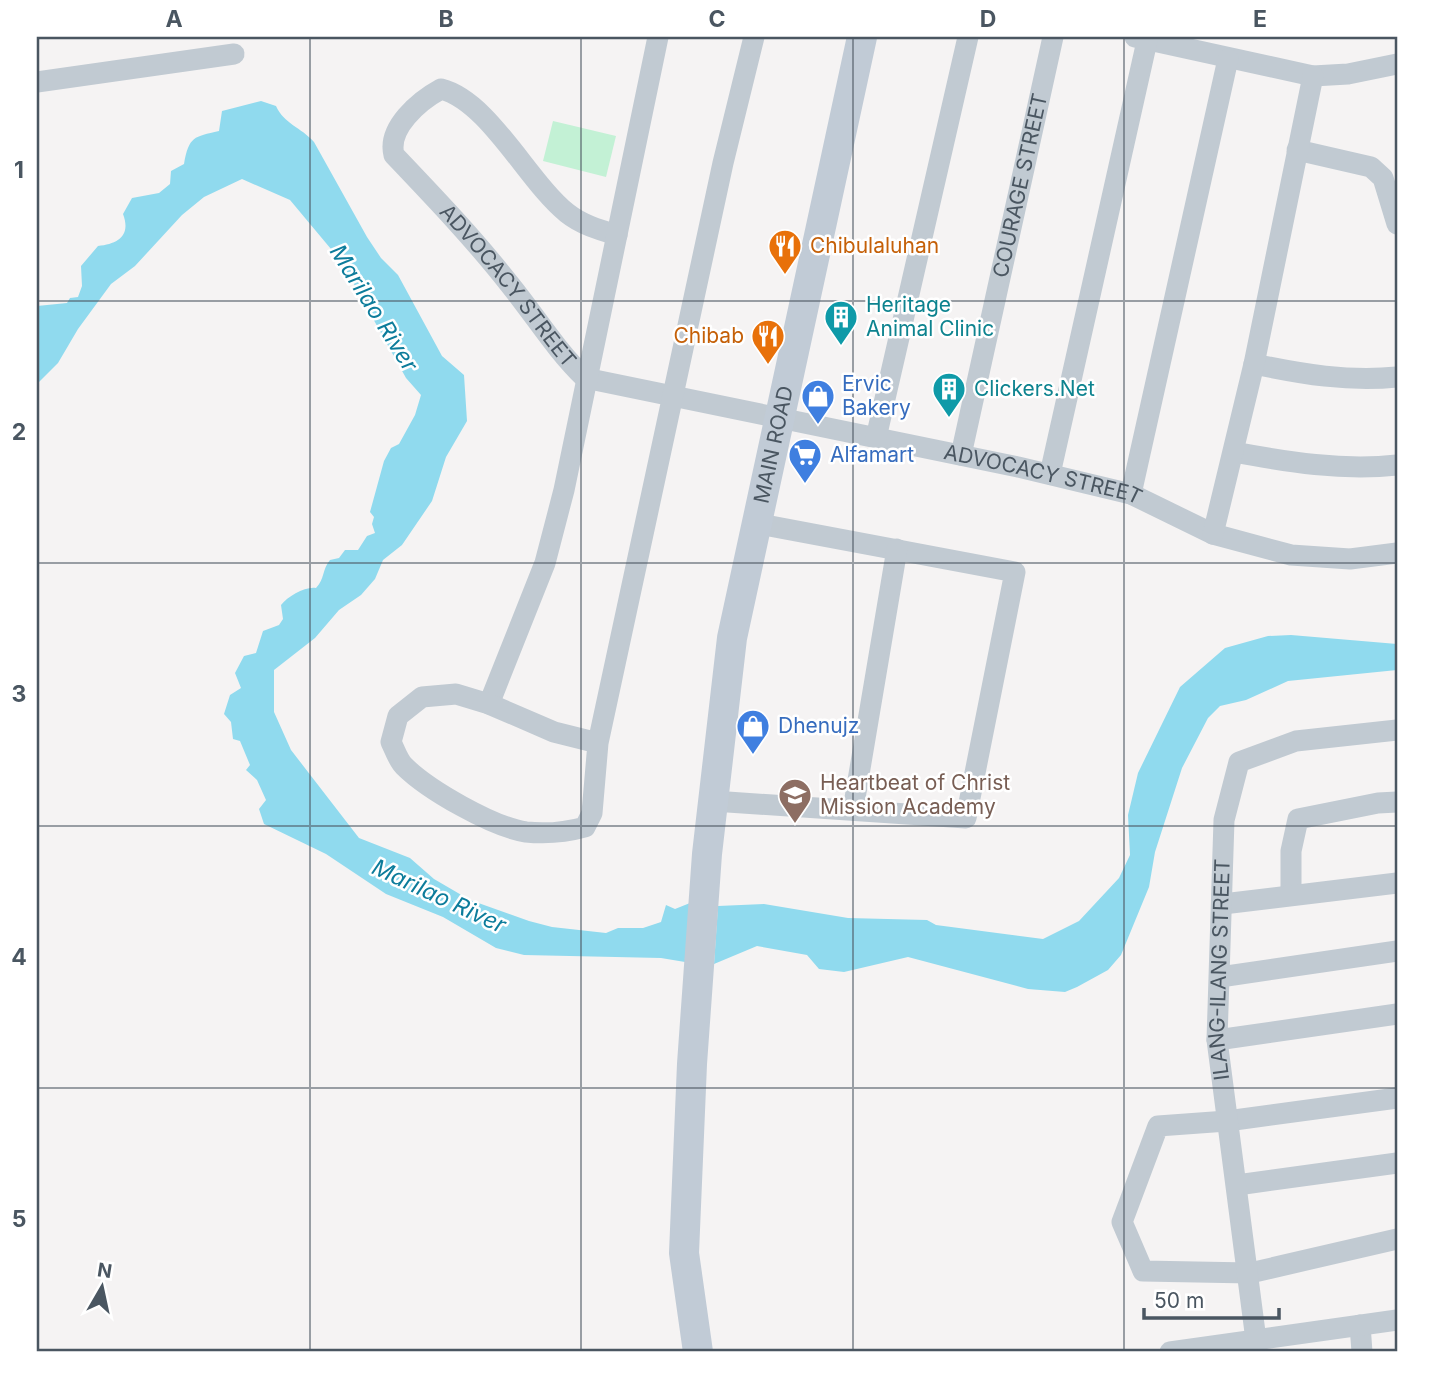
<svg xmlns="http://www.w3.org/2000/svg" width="1434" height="1389" viewBox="0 0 1434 1389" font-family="Inter,sans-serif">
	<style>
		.green { fill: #c3f1d5 }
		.water { fill: #90daee }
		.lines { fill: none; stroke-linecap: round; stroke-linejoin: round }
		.street { stroke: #c1cad2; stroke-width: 21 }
		.secondary { stroke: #c1cbd6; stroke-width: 30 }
		.grid { fill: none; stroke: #4a5661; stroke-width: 2; stroke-opacity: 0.55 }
		.labels { text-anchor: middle; stroke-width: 5; stroke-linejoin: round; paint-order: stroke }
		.street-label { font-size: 21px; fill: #4a5661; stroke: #fff }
		.food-label { font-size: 21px; fill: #c56008; stroke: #fff; text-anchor: start }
		.culture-label { font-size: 21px; fill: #0d838f; stroke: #fff; text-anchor: start }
		.shop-label { font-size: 21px; fill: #366cbe; stroke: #fff; text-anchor: start }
		.education-label { font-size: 21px; fill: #785e54; stroke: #fff; text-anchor: start }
		.water-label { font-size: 23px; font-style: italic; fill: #0c7c9b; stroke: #fff }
		.neatline { fill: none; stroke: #4a5661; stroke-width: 2.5 }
		.grid-label { font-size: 23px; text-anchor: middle; font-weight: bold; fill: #4a5661 }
	</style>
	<rect width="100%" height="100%" fill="#f5f3f3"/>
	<polygon class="green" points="553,121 616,136 606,177 543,161"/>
	<g class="water">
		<path d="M261,101L276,106C284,124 301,127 314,142L367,237L381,258L398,275L442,356L464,375L467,421L446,457L432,501L402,545L383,560L375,579L361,595L339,610L315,638L274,670V712L291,750L359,838L410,858L434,879L470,900L529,921L552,927L606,933L618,928H643L661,922L666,905L675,909L690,903L685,962L661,958L524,955L496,948L443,917L386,894L326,854L264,824L259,809L266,800L257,780L246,770L250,765L240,741L233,739L231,722L224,714L230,695L241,688L235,673L244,656L256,653L263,631L279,625L283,619L281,605C288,596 306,586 316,588C325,579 322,569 330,560L339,558L345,550H358L367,536L375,533L372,524L374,517L370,512L384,461L391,448L399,444L415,415L421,395L406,378L341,261L290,200L242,179L204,197L182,215L135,266L111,284L78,329L58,363L37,384V306L67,303L70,298L78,297L82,286L81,266L98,246C119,244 131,235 123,214L132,198L159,193L170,184L171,171L184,164C189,136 194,137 219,131L222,111Z"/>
		<polygon points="1291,635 1397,644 1397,670 1288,681 1246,700 1220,706 1208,718 1182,768 1155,852 1149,887 1121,955 1108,970 1077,987 1065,992 1028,989 908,957 844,972 819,969 807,955 757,946 714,964 718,906 764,904 848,918 927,920 936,925 1043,939 1079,921 1119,878 1130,855 1128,815 1138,773 1180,687 1225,648 1268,636"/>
	</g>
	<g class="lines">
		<g class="street">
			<polyline points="1135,37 1313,76 1348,74 1397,64"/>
			<polyline points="37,82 234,54"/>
			<polyline points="1297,150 1371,167 1383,178 1397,224"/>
			<path id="s1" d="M617,235C600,230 582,225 567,213C528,182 489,101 441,89C419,101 387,128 394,155C435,198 475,240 511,286C536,317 556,350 585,378L1018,467L1131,494L1213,534L1291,555L1350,559L1397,553"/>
			<path d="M1254,364C1302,374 1348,382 1397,377"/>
			<polyline points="876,438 968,37"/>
			<path d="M1234,452C1288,462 1342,471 1397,465"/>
			<path id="s2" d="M961,455L1053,37"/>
			<polyline points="1050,474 1147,41"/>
			<polyline points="1131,494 1228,59"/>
			<polyline points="1213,534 1254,364 1313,76"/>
			<polyline points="489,704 545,563 564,490 658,37"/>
			<path d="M598,743L554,732L489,704L456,694L422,697L398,716L391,742C395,750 398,760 404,766C428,790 493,827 526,832C545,834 567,832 585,827L592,813L598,743L723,163L754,37"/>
			<polyline points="713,801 966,818 1015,572 754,523"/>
			<polyline points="853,810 897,549"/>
			<polyline points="1291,895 1291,851 1298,819 1378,803 1397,802"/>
			<polyline points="1223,904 1397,883"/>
			<polyline points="1220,977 1397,951"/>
			<polyline points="1217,1040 1397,1014"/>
			<polyline points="1397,1098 1227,1121 1158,1126 1122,1222 1143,1271 1250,1273 1397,1239"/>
			<polyline points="1237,1185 1397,1163"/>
			<polyline points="1360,1325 1362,1352"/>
			<path id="s3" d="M1256,1340L1217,1040L1224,820L1239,762L1296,741L1397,730"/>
			<polyline points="1170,1352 1397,1320"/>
		</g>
		<path class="secondary" id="s4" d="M698,1352L684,1253L692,1064L707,854L732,638L862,37"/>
	</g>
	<path class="grid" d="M310,37V1352M581,37V1352M853,37V1352M1124,37V1352M37,301H1397M37,563H1397M37,826H1397M37,1088H1397"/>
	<defs>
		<symbol id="restaurant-pin" viewBox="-11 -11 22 30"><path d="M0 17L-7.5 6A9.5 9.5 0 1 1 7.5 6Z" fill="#e8710a" stroke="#fff"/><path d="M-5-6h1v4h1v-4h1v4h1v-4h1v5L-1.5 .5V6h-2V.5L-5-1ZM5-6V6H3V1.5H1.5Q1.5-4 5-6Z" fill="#fff"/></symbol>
		<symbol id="building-pin" viewBox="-11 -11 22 30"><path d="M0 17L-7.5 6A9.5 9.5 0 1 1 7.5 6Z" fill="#0f9aa8" stroke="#fff"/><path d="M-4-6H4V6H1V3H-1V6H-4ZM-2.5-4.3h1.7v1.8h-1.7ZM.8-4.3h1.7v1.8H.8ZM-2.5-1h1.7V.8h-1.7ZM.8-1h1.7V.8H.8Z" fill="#fff"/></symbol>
		<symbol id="shop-pin" viewBox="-11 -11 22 30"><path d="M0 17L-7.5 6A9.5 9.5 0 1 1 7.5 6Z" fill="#3f7fe0" stroke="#fff"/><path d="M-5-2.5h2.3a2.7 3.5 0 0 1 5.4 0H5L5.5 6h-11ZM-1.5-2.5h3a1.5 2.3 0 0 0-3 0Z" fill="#fff"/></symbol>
		<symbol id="supermarket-pin" viewBox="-11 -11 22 30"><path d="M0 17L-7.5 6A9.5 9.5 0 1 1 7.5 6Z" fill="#3f7fe0" stroke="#fff"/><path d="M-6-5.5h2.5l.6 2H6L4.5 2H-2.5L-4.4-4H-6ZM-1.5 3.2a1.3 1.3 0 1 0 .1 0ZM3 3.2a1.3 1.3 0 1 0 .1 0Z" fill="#fff"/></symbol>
		<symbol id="school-pin" viewBox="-11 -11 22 30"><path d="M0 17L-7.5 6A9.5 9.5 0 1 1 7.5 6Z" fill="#8d6e63" stroke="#fff"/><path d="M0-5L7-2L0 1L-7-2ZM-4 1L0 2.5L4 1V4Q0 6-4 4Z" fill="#fff"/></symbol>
	</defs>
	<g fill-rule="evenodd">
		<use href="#restaurant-pin" x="766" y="227" width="38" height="52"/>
		<use href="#building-pin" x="822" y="298" width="38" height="52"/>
		<use href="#restaurant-pin" x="749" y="317" width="38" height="52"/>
		<use href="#building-pin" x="930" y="370" width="38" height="52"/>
		<use href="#shop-pin" x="799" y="377" width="38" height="52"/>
		<use href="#supermarket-pin" x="786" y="436" width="38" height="52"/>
		<use href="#shop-pin" x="734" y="707" width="38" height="52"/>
		<use href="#school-pin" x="776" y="776" width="38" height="52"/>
	</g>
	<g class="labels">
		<g class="street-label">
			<text dy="7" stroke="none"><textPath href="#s2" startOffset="276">COURAGE STREET</textPath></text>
			<text dy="7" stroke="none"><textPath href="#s1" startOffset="494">ADVOCACY STREET</textPath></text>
			<text dy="7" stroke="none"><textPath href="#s4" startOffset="915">MAIN ROAD</textPath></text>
			<text dy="7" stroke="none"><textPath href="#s1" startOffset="1082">ADVOCACY STREET</textPath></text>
			<text dy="7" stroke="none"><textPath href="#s3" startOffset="373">ILANG-ILANG STREET</textPath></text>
		</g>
		<g class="food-label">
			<text x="810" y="253">Chibulaluhan</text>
			<text x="744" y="343" text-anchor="end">Chibab</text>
		</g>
		<g class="culture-label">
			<text x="866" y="312">Heritage<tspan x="866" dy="24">Animal Clinic</tspan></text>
			<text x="974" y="396">Clickers.Net</text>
		</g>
		<g class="shop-label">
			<text x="842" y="391">Ervic<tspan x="842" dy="24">Bakery</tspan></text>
			<text x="830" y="462">Alfamart</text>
			<text x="778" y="733">Dhenujz</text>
		</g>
		<g class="education-label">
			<text x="820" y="790">Heartbeat of Christ<tspan x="820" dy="24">Mission Academy</tspan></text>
		</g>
		<g class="water-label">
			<text transform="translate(374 308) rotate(58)" y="8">Marilao River</text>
			<text transform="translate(439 896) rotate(25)" y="8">Marilao River</text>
		</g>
	</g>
	<rect width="1434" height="1389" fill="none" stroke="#ffffff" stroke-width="77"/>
	<g transform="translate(102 1287) rotate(9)" stroke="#ffffff" stroke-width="5" paint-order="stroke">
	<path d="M0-5L12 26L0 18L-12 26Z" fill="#4a5661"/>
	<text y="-10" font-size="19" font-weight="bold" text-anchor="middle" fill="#4a5661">N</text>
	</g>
	<path d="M1144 1308v10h135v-10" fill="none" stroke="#4a5661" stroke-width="3.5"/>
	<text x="1154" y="1308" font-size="21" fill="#4a5661" stroke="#ffffff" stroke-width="5" paint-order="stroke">50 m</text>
	<rect x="38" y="38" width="1358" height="1312" class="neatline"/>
	<g class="grid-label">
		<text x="174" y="27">A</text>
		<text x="446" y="27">B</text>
		<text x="717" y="27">C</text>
		<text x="988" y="27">D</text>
		<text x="1260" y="27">E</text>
		<text x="19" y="178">1</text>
		<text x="19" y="440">2</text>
		<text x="19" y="702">3</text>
		<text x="19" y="965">4</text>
		<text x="19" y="1227">5</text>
	</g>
</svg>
